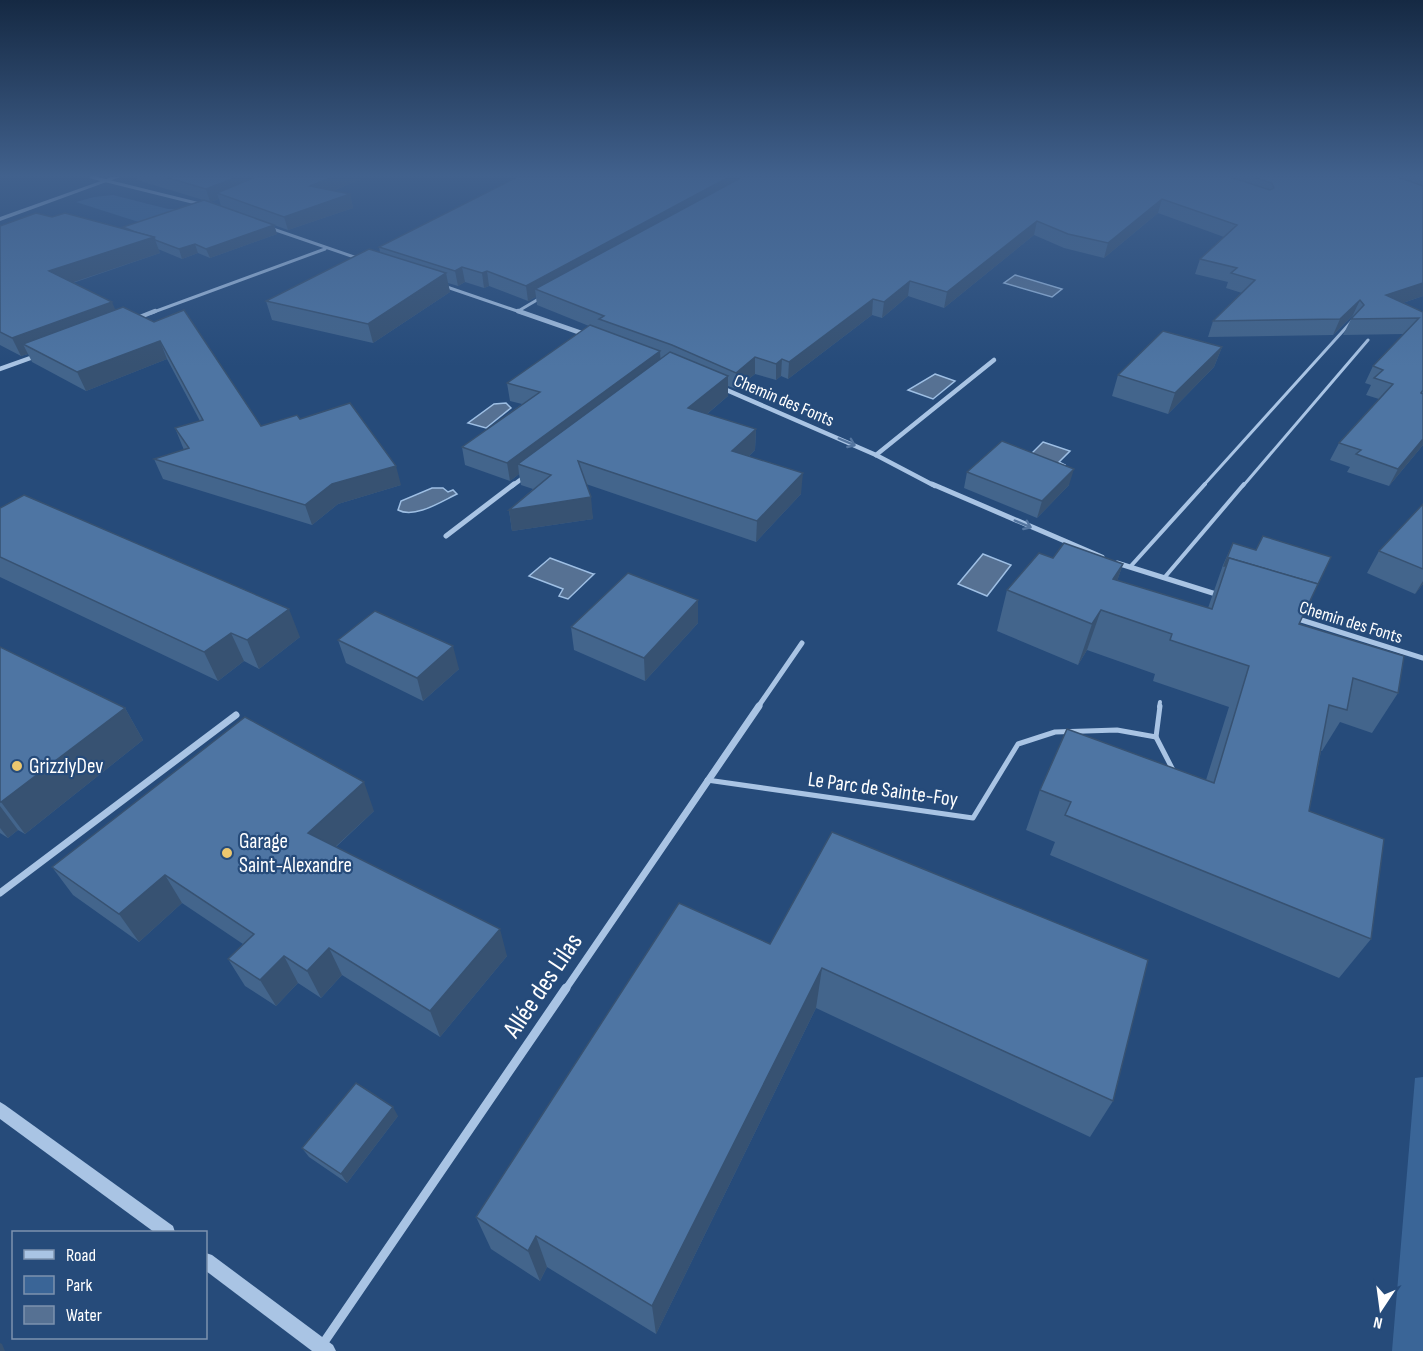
<svg xmlns="http://www.w3.org/2000/svg" width="1423" height="1351" viewBox="0 0 1423 1351" font-family="'Sofia Sans Condensed',sans-serif">
	<style>
		.green { fill: #3a6597 }
		.water { fill: #567193; stroke: #9ebfe4; stroke-width: 1.5 }
		.lines { fill: none; stroke-linecap: round; stroke-linejoin: round }
		.service-far2 { stroke: #a9c4e4; stroke-width: 3 }
		.service-far1 { stroke: #a9c4e4; stroke-width: 4 }
		.service { stroke: #a9c4e4; stroke-width: 5 }
		.minor-far4 { stroke: #a9c4e4; stroke-width: 3 }
		.minor-far3 { stroke: #a9c4e4; stroke-width: 4.5 }
		.minor-far2 { stroke: #a9c4e4; stroke-width: 5 }
		.minor-far1 { stroke: #a9c4e4; stroke-width: 7 }
		.minor { stroke: #a9c4e4; stroke-width: 9 }
		.tertiary { fill: #a9c4e4; fill-rule: evenodd }
		.wall { fill: #43658c }
		.shaded-wall { fill: #375272 }
		.building { fill: #4e75a3; stroke: #375272; stroke-width: 1.5 }
		.oneway { stroke: #54759f }
		.poi-dot { fill: #ecc76f; stroke: #264b7a; stroke-width: 2 }
		.labels { text-anchor: middle; stroke-width: 4.5; stroke-linejoin: round; paint-order: stroke }
		.far-street-label { font-size: 18px; fill: #fff; stroke: #264b7a }
		.poi-label { font-size: 21px; fill: #fff; stroke: #264b7a; text-anchor: start }
		.street-label { font-size: 21px; fill: #fff; stroke: #264b7a }
		.near-street-label { font-size: 26px; fill: #fff; stroke: #264b7a }
	</style>
	<rect width="100%" height="100%" fill="#264b7a"/>
	<g class="green">
		<polygon points="113,195 168,209 182,209 148,225 76,202 94,197"/>
		<polygon points="1423,1077 1423,1351 1392,1351 1415,1078"/>
	</g>
	<g class="water">
		<polygon points="1015,275 1062,289 1052,297 1004,283"/>
		<polygon points="935,374 955,381 933,399 908,390"/>
		<polygon points="506,403 511,408 486,428 468,423 494,404"/>
		<polygon points="1043,442 1070,451 1059,462 1065,465 1059,472 1023,462"/>
		<path d="M432,488H443L448,492L453,490L457,494C442,501 415,519 398,510L401,501Z"/>
		<polygon points="983,554 1011,565 987,596 958,584"/>
		<polygon points="550,558 593,574 594,574 568,599 559,596 563,589 529,576"/>
	</g>
	<g class="lines">
		<g class="service-far2">
			<polyline points="1203,486 1352,321"/>
			<polyline points="1243,486 1368,340"/>
		</g>
		<g class="service-far1">
			<polyline points="1130,567 1205,484"/>
			<polyline points="1164,578 1244,484"/>
			<polyline points="1159,707 1160,702"/>
		</g>
		<g class="service">
			<polyline points="1156,737 1174,772"/>
			<polyline points="707,780 973,818 1018,744 1055,732 1117,730 1156,737 1160,706"/>
		</g>
		<g class="minor-far4">
			<polyline points="91,177 204,205"/>
			<polyline points="270,228 360,259"/>
			<polyline points="441,285 523,313"/>
			<polyline points="520,310 542,297"/>
			<polyline points="151,313 325,249"/>
		</g>
		<g class="minor-far3">
			<polyline points="518,311 587,335"/>
			<polyline points="135,319 155,311"/>
			<polyline points="0,369 36,356"/>
			<polyline points="722,388 876,455 935,486"/>
			<polyline points="876,455 994,360"/>
			<polyline points="512,486 527,475"/>
		</g>
		<g class="minor-far2">
			<polyline points="932,484 1102,557"/>
			<polyline points="446,536 514,484"/>
			<polyline points="1117,563 1219,595"/>
			<polyline points="1295,618 1423,658"/>
			<polyline points="758,707 802,643"/>
		</g>
		<g class="minor-far1">
			<polyline points="0,893 236,715"/>
			<polyline points="565,990 759,706"/>
		</g>
		<polyline class="minor" points="318,1351 566,988"/>
		<g class="tertiary">
			<polygon points="112,177 120,177 0,221 0,217"/>
			<polygon points="0,1102 5,1105 173,1226 175,1232 154,1232 0,1119"/>
			<polygon points="206,1253 212,1255 333,1345 336,1351 312,1351 206,1271"/>
		</g>
	</g>
	<g class="wall">
		<polygon points="136,177 365,177 333,191 350,194 353,208 288,230 274,225 277,234 210,258 198,253 182,259 158,249 160,253 73,283 116,310 123,307 261,426 300,419 401,485 338,504 312,525 163,479 154,459 184,450 175,428 200,421 167,359 86,391 32,362 28,354 21,356 0,345 0,226 52,217 124,229 123,227 221,206 219,199 210,202 137,180"/>
		<polygon points="517,177 1423,177 1423,296 1403,303 1423,312 1423,445 1389,486 1347,472 1350,467 1330,460 1339,443 1379,399 1366,395 1371,385 1365,383 1373,366 1404,334 1343,335 1353,315 1333,335 1208,337 1213,321 1242,293 1226,288 1228,282 1195,274 1200,259 1224,237 1158,213 1104,258 1064,248 1034,235 944,308 908,296 882,318 872,315 788,379 781,376 776,380 755,374 736,389 728,386 728,396 707,414 756,429 755,450 749,456 801,494 756,542 586,484 593,519 512,531 509,510 533,489 521,485 519,474 510,481 465,465 462,447 522,404 510,401 507,383 589,326 537,305 536,297 528,301 489,286 484,288 465,282 458,286 448,283 450,292 373,343 272,320 266,301 380,252 379,247"/>
		<polygon points="1222,347 1214,367 1168,414 1112,396 1118,375"/>
		<polygon points="967,472 1069,485 1037,518 964,488"/>
		<polygon points="1423,504 1423,584 1415,594 1367,573 1379,551"/>
		<polygon points="0,508 300,637 259,669 244,661 218,681 0,577"/>
		<polygon points="1233,543 1299,624 1398,693 1372,733 1340,722 1322,751 1321,751 1309,811 1371,939 1339,978 1050,855 1055,842 1026,830 1040,790 1206,780 1229,707 1153,681 1155,674 1087,650 1078,665 997,631 1007,590 1053,558 1123,564 1117,581 1208,608 1223,565"/>
		<polygon points="698,600 698,623 645,681 574,650 571,627"/>
		<polygon points="338,640 459,669 423,701 346,663"/>
		<polygon points="0,647 125,708 143,740 25,834 18,830 8,838 0,833"/>
		<polygon points="374,811 336,847 507,956 440,1037 342,975 321,998 298,983 276,1006 245,986 228,959 243,944 182,903 139,942 73,895 52,867"/>
		<polygon points="770,944 1113,1101 1090,1137 816,1008 656,1334 547,1267 540,1281 491,1249 476,1217"/>
		<polygon points="398,1116 347,1183 309,1157 302,1148"/>
	</g>
	<g class="shaded-wall">
		<polygon points="237,177 274,177 217,193 219,199 210,202 206,189"/>
		<polygon points="332,177 365,177 314,199 310,186"/>
		<polygon points="729,177 753,177 535,289 536,297 528,301 526,286"/>
		<polygon points="350,194 353,208 288,230 284,217"/>
		<polygon points="1162,199 1158,213 1104,258 1108,243"/>
		<polygon points="1037,221 1034,235 944,308 947,292"/>
		<polygon points="274,225 277,234 210,258 206,249"/>
		<polygon points="154,237 160,253 56,288 49,271"/>
		<polygon points="195,244 198,253 182,259 179,249"/>
		<polygon points="462,267 465,282 458,286 455,271"/>
		<polygon points="487,271 489,286 484,288 482,273"/>
		<polygon points="446,273 450,292 373,343 368,324"/>
		<polygon points="910,281 908,296 882,318 884,302"/>
		<polygon points="1423,283 1423,296 1379,311 1386,295"/>
		<polygon points="873,299 872,315 788,379 789,362"/>
		<polygon points="1360,300 1353,315 1333,335 1340,319"/>
		<polygon points="112,302 120,320 23,344 28,354 21,356 12,338"/>
		<polygon points="160,341 167,359 86,391 77,372"/>
		<polygon points="1222,347 1214,367 1168,414 1175,393"/>
		<polygon points="660,351 661,368 518,464 519,474 510,481 507,463"/>
		<polygon points="755,357 755,374 736,389 736,373"/>
		<polygon points="782,359 781,376 776,380 776,364"/>
		<polygon points="728,376 728,396 689,429 688,408"/>
		<polygon points="756,429 755,450 732,472 732,451"/>
		<polygon points="1423,439 1423,445 1389,486 1398,469"/>
		<polygon points="396,466 401,485 338,504 312,525 305,505 332,484"/>
		<polygon points="1074,469 1069,485 1037,518 1042,501"/>
		<polygon points="803,473 801,494 756,542 757,521"/>
		<polygon points="591,497 593,519 512,531 509,510"/>
		<polygon points="1123,564 1109,604 1113,579"/>
		<polygon points="1423,581 1423,584 1415,594"/>
		<polygon points="698,600 698,623 645,681 644,658"/>
		<polygon points="289,609 300,637 259,669 247,640"/>
		<polygon points="1101,610 1087,650 1078,665 1092,624"/>
		<polygon points="231,633 244,661 218,681 204,652"/>
		<polygon points="453,646 459,669 423,701 417,678"/>
		<polygon points="125,708 143,740 25,834 1,802"/>
		<polygon points="364,782 374,811 320,861 308,833"/>
		<polygon points="0,806 18,830 8,838 0,828"/>
		<polygon points="165,875 182,903 139,942 119,914"/>
		<polygon points="500,929 507,956 440,1037 430,1011"/>
		<polygon points="329,948 342,975 321,998 307,971"/>
		<polygon points="284,956 298,983 276,1006 260,980"/>
		<polygon points="822,968 816,1008 656,1334 652,1306"/>
		<polygon points="393,1107 398,1116 347,1183 341,1174"/>
		<polygon points="536,1236 547,1267 540,1281 528,1251"/>
		<polygon points="0,1343 2,1344 5,1351 0,1351"/>
	</g>
	<g class="building">
		<polygon points="165,177 237,177 206,189"/>
		<polygon points="255,177 332,177 310,186 350,194 284,217 217,193"/>
		<polygon points="517,177 729,177 526,286 487,271 482,273 462,267 455,271 379,247"/>
		<polygon points="742,177 1230,177 1270,190 1274,188 1272,183 1253,177 1398,177 1423,186 1423,283 1386,295 1423,312 1423,390 1421,393 1423,394 1423,439 1398,469 1356,454 1361,450 1339,443 1393,384 1374,378 1383,370 1373,366 1419,318 1351,319 1364,305 1360,300 1340,319 1213,321 1255,280 1231,273 1237,268 1200,259 1237,225 1162,199 1108,243 1068,234 1037,221 947,292 910,281 884,302 873,299 789,362 782,359 776,364 755,357 736,373 672,345 599,319 604,316 535,289"/>
		<polygon points="204,200 274,225 206,249 195,244 179,249 155,240 154,237 135,232 123,227"/>
		<polygon points="36,213 52,217 65,213 154,237 49,271 112,302 12,338 0,332 0,226"/>
		<polygon points="369,249 446,273 368,324 266,301"/>
		<polygon points="123,307 154,322 184,310 261,426 297,415 300,419 350,403 396,466 332,484 305,505 154,459 189,448 175,428 203,420 160,341 77,372 23,344"/>
		<polygon points="590,325 660,351 507,463 462,447 540,392 507,383"/>
		<polygon points="1163,331 1222,347 1175,393 1118,375"/>
		<polygon points="670,352 728,376 688,408 756,429 732,451 803,473 757,521 578,461 591,497 509,510 551,475 518,464"/>
		<polygon points="1002,441 1074,469 1042,501 967,472"/>
		<polygon points="24,495 289,609 247,640 231,633 204,652 0,557 0,508"/>
		<polygon points="1423,504 1423,569 1379,551"/>
		<polygon points="1263,536 1331,557 1318,584 1229,558 1225,566 1224,566 1233,543 1256,550"/>
		<polygon points="1064,543 1123,564 1113,579 1212,609 1229,558 1318,584 1299,624 1404,656 1398,693 1353,678 1347,710 1329,705 1309,811 1384,839 1371,939 1065,815 1071,802 1040,790 1067,729 1214,783 1249,666 1170,640 1172,634 1101,610 1092,624 1007,590 1039,553 1053,558"/>
		<polygon points="628,573 698,600 644,658 571,627"/>
		<polygon points="375,611 453,646 417,678 338,640"/>
		<polygon points="0,647 125,708 1,802 0,802"/>
		<polygon points="245,717 364,782 308,833 500,929 430,1011 329,948 307,971 284,956 260,980 228,959 254,934 165,875 119,914 52,867"/>
		<polygon points="832,832 1148,960 1113,1101 822,968 652,1306 536,1236 528,1251 476,1217 679,903 770,944"/>
		<polygon points="356,1083 393,1107 341,1174 302,1148"/>
	</g>
	<defs><path id="oneway-shaft" d="M-6 0H5M1.5-3L5.5 0L1.5 3" fill="none" stroke-width="1.6" stroke-linecap="round" stroke-linejoin="round" transform="scale(1.5)"/></defs>
	<g class="oneway">
		<use href="#oneway-shaft" transform="translate(847 442) rotate(23)"/>
		<use href="#oneway-shaft" transform="translate(1023 524) rotate(23)"/>
	</g>
	<linearGradient id="sky" x2="0" y2="1"><stop stop-color="#152943"/><stop offset="0.48" stop-color="#41618d"/><stop offset="1" stop-color="#41618d" stop-opacity="0"/></linearGradient>
	<rect width="1423" height="366" fill="url(#sky)"/>
	<g class="poi-dot">
		<circle cx="17" cy="766" r="6"/>
		<circle cx="227" cy="853" r="6"/>
	</g>
	<g class="labels">
		<g class="far-street-label">
			<text transform="translate(784 400) rotate(23)" y="6">Chemin des Fonts</text>
			<text transform="translate(1351 622) rotate(17)" y="6">Chemin des Fonts</text>
		</g>
		<g class="poi-label">
			<text x="29" y="773">GrizzlyDev</text>
			<text x="239" y="848">Garage<tspan x="239" dy="24">Saint-Alexandre</tspan></text>
		</g>
		<g class="street-label">
			<text transform="translate(883 789) rotate(8)" y="7">Le Parc de Sainte-Foy</text>
		</g>
		<g class="near-street-label">
			<text transform="translate(542 985) rotate(-56)" y="9">Allée des Lilas</text>
		</g>
	</g>
	<rect x="12" y="1231" width="195" height="108" fill="#264b7a" stroke="#7d93af" stroke-width="1.5"/>
	<rect x="24" y="1250" width="30" height="9" fill="#a9c4e4" stroke="#7d93af" stroke-width="1.5"/>
	<text x="66" y="1261" font-size="18" fill="#ffffff">Road</text>
	<rect x="24" y="1276" width="30" height="18" fill="#3a6597" stroke="#7d93af" stroke-width="1.5"/>
	<text x="66" y="1291" font-size="18" fill="#ffffff">Park</text>
	<rect x="24" y="1306" width="30" height="18" fill="#567193" stroke="#7d93af" stroke-width="1.5"/>
	<text x="66" y="1321" font-size="18" fill="#ffffff">Water</text>
	<g transform="translate(1381 1309) rotate(193)" stroke="#264b7a" stroke-width="4.5" paint-order="stroke">
	<path d="M0-4.5L10 22L0 15L-10 22Z" fill="#ffffff"/>
	<text y="-9" font-size="16" font-weight="bold" text-anchor="middle" fill="#ffffff">N</text>
	</g>
</svg>
